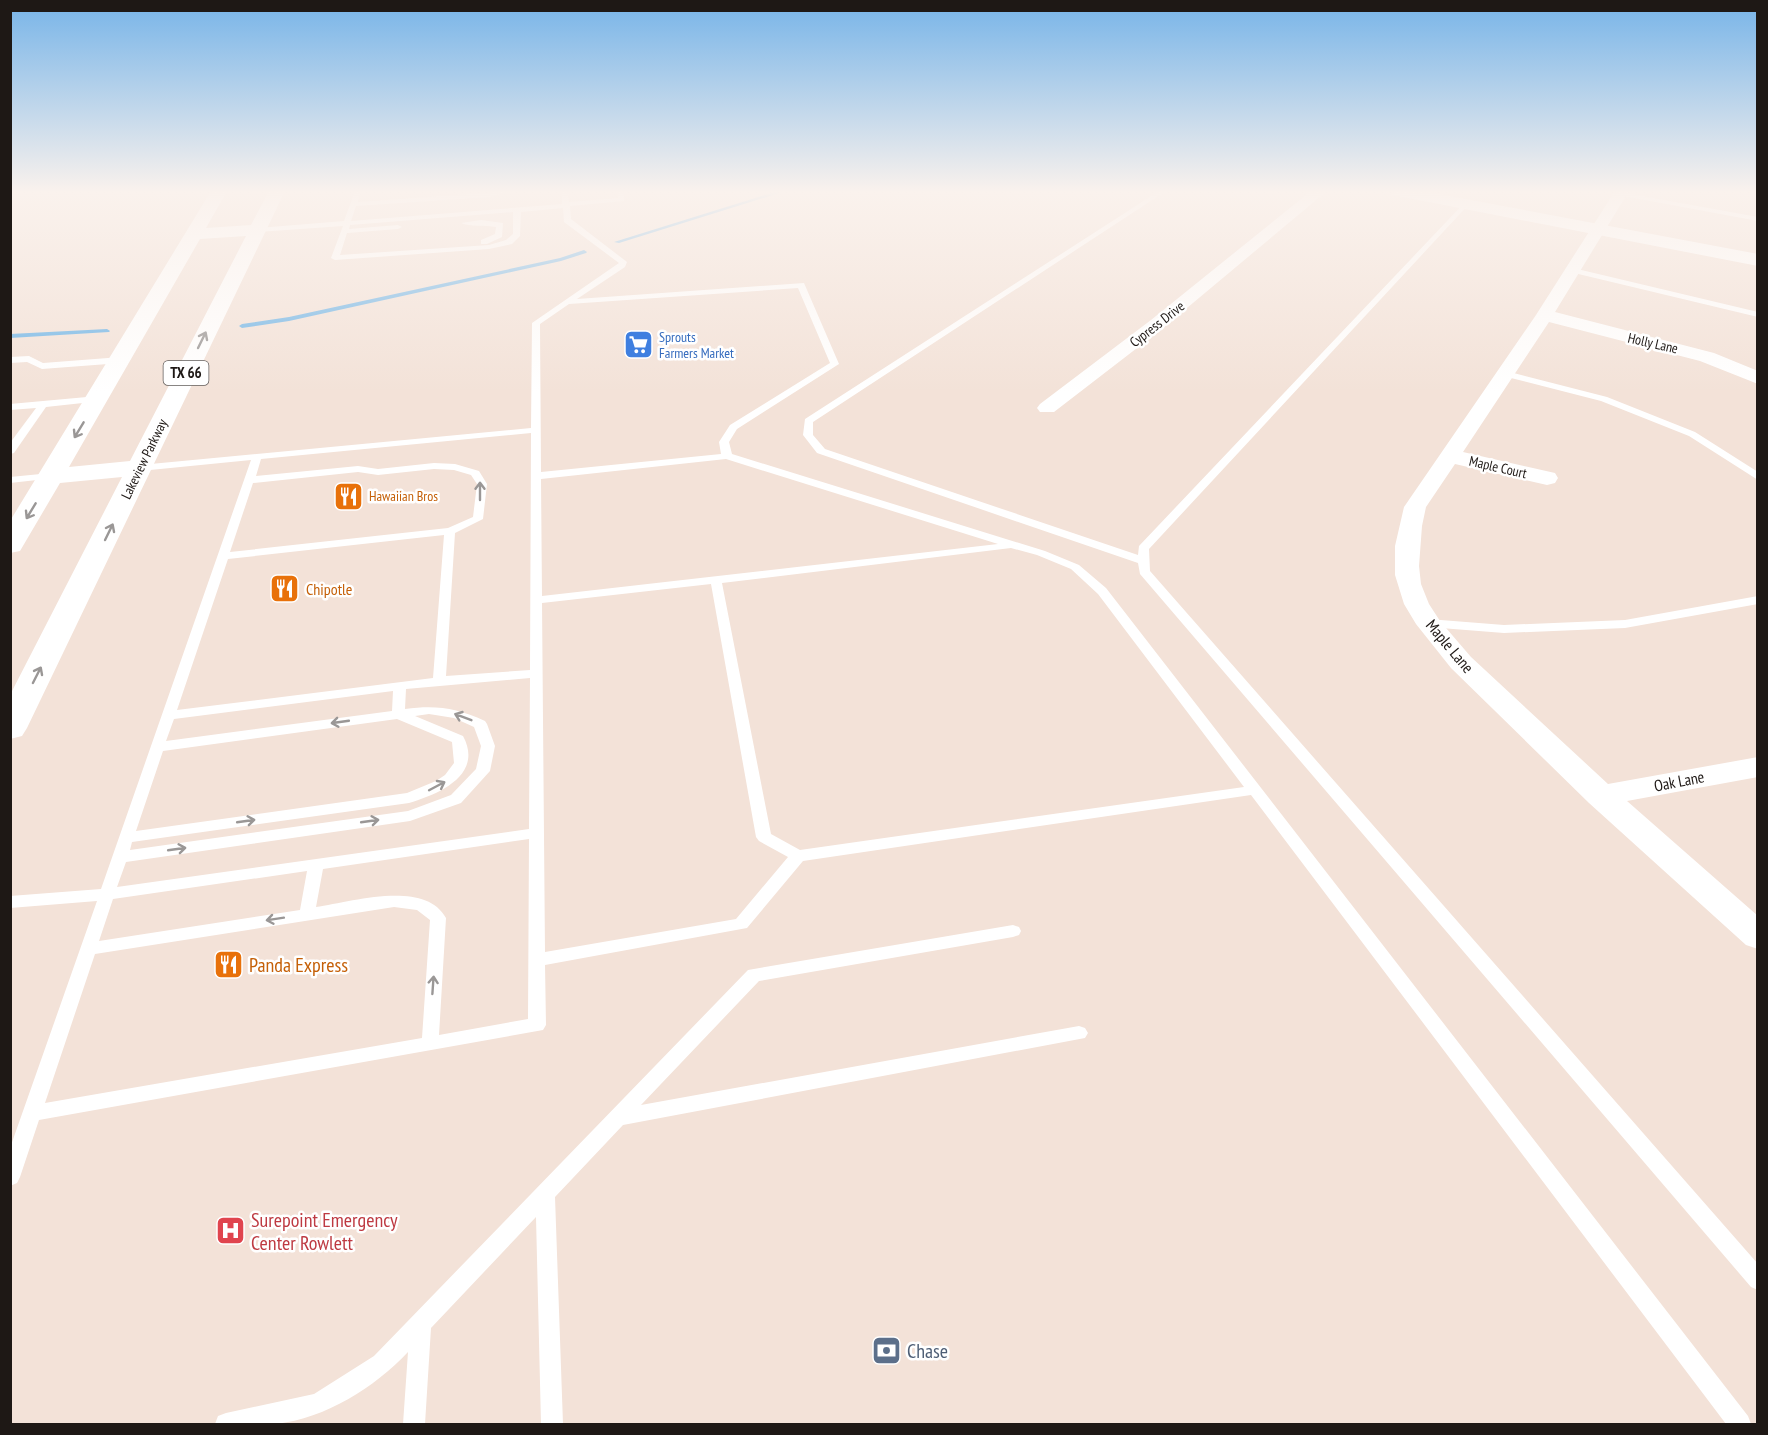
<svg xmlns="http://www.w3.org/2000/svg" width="1768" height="1435" viewBox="0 0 1768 1435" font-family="'PT Sans Narrow',sans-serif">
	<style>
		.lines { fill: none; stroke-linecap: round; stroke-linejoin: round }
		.stream { fill: #6fb5e7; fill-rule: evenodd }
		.service { fill: #fff; fill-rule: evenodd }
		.minor { fill: #fff; fill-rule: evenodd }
		.tertiary { fill: #fff; fill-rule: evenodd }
		.primary { fill: #fff; fill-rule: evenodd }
		.oneway { stroke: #9a9796 }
		.labels { text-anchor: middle; stroke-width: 5; stroke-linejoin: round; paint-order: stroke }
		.far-street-label { font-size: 14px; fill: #1e1815; stroke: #fff }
		.far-shop-label { font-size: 14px; fill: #366cbe; stroke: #fff; text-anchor: start }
		.far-food-label { font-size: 14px; fill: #c56008; stroke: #fff; text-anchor: start }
		.shield { fill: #fff; stroke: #625d5b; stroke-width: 1.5 }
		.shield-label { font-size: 15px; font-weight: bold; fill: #1e1815 }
		.food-label { font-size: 16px; fill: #c56008; stroke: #fff; text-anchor: start }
		.street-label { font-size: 16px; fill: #1e1815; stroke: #fff }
		.near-food-label { font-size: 20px; fill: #c56008; stroke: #fff; text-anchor: start }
		.near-health-label { font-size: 20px; fill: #be3a42; stroke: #fff; text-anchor: start }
		.near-service-label { font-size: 20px; fill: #4e5e75; stroke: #fff; text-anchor: start }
	</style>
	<rect width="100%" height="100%" fill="#f3e2d8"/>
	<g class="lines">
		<g class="stream">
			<polygon points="778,191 786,191 619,243 614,242"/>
			<polygon points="584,250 587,252 586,253 561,261 289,321 242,328 239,326 242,324 289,317 560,258"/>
			<polygon points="107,329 110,331 109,332 10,338 10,334"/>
		</g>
		<g class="service">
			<path d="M355,191H361L358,202L510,191L490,197L356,206L351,221L562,204V191H568L569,202L618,198V191H624V201L570,206L571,219L627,262L625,267L577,299L804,283L839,364L737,429L729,442L732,454L1045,551L1079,565L1106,588L1748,1416L1751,1424H1726L1251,795L803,861L747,928L545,965L546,1025L543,1030L39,1120L20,1177L17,1183L10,1186V1148L97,901L10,908V896L101,889L251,460L140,471L135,468L140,465L531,428L532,323L619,263L564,222L563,208L521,212L520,236L512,244L489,249L335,260L331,258L343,226L258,232L254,230L258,228L344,221ZM513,212V234L506,240L489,245L340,255L347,233L398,229L402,227L398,225L349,229L350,225ZM798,288L830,363L730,425L719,442L721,454L541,472L540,324L569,304ZM531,433L530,670L446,676L455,533L483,519L487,484L479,471L455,464L434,463L378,469L358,466L256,476L261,459ZM726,459L998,544L542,596L541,479ZM434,469L454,470L471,475L477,484L473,517L448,528L230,552L253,483L358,472L378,475ZM444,535L433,678L177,710L228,559ZM1011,548L1037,555L1071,569L1098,594L1244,787L800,850L771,834L722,583ZM711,584L756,837L759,841L788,857L736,919L545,952L542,603ZM530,678L529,829L117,887L126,862L410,821L461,803L490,771L495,746L487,724L485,721C456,708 437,705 405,709L406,689ZM393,691L392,711L166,741L174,719ZM429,714L454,718L474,727L481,746L476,769L451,795L408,811L130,850L132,842L409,803C439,794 484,775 463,736L415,716ZM397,719L452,742L454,763L445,775L436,781L407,793L136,831L163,751ZM529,839L528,1019L439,1035L446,918C425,879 351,902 316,907L323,869ZM307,871L300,910L99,941L113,899ZM394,907L417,910L430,920L422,1038L45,1103L95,954Z"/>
			<polygon points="1159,191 1166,191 813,422 813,435 825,449 1138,555 1139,546 1466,201 1470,201 1470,203 1149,549 1150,571 1758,1264 1758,1290 1751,1287 1140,574 1138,563 817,453 803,435 805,419"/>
			<polygon points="1620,192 1758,217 1758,221 1618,195"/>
			<path d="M481,220L503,223L502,237L487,244H481V240L495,234L496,227C486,225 470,227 461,223Z"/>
			<polygon points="1573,268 1758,312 1758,317 1570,272 1569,270"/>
			<polygon points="29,356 43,363 121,357 125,360 121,363 42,369 27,362 10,363 10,357"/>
			<polygon points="1506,371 1607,397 1695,432 1758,472 1758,480 1689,436 1601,401 1503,376 1501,374"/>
			<polygon points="98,396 103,399 101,401 46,407 14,453 10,454 10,443 36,408 10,410 10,404"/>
			<polygon points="51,473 55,474 55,478 10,483 10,477"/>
			<polygon points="1758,596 1758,604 1625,628 1504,633 1428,627 1422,623 1428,619 1504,625 1625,620"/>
			<path d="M1013,925L1019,927L1021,931L1019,935L1013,937L759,981L641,1105L1079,1026L1085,1028L1088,1033L1085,1038L623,1125L555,1197L563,1424H541L536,1217L431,1328L425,1424H403L408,1352C374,1388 326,1418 276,1424C256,1427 235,1424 215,1424L218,1416L226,1413L314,1394L374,1356L748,970Z"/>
		</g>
		<g class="minor">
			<polygon points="1311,191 1327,191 1163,328 1054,412 1040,412 1037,408 1040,404 1151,320"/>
			<polygon points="1615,191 1629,191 1555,312 1714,353 1758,371 1758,384 1700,361 1549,322 1463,452 1555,473 1558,478 1555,483 1547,485 1455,464 1426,507 1422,526 1419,566 1421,584 1429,604 1440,621 1471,657 1608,784 1758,757 1758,777 1627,801 1758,916 1758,949 1746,945 1589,803 1451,668 1416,624 1404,604 1395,575 1395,546 1404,507 1536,315"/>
		</g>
		<polygon class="tertiary" points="1390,191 1423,191 1758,254 1758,266 1398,196 1392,195"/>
		<path class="primary" d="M211,191H227L206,228L251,225L269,191H285L27,728L22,736L10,739V695L122,477L60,483L20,551L10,553V521ZM246,236L130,461L69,467L200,239Z"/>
	</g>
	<defs><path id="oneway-shaft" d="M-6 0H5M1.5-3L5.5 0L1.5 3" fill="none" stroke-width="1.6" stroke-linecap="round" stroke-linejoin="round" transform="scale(1.5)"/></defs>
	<g class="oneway">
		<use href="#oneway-shaft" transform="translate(202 340) rotate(-64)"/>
		<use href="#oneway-shaft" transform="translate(79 430) rotate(121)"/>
		<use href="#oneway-shaft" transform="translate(480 491) rotate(-90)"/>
		<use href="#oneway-shaft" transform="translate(31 511) rotate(121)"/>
		<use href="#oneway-shaft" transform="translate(109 532) rotate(-64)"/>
		<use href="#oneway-shaft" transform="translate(37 675) rotate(-63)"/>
		<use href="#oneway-shaft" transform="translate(463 717) rotate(-159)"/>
		<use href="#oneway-shaft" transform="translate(340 722) rotate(172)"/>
		<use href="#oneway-shaft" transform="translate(437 786) rotate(-28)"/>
		<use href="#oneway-shaft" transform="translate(246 821) rotate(-8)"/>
		<use href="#oneway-shaft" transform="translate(370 821) rotate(-8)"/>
		<use href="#oneway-shaft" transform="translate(177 849) rotate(-8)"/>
		<use href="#oneway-shaft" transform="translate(275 919) rotate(171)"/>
		<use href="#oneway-shaft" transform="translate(433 985) rotate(-86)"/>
	</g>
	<linearGradient id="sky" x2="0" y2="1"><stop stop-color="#77b4e8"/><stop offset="0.49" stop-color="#faf2ed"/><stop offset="1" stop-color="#faf2ed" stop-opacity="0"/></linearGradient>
	<rect width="1768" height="392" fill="url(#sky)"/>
	<defs>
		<symbol id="supermarket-square" viewBox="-11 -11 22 22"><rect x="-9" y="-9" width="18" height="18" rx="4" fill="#3f7fe0" stroke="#fff"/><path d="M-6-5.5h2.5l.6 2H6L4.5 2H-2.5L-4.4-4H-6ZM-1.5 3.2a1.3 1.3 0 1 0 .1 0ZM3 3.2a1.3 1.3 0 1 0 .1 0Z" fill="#fff"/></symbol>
		<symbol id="restaurant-square" viewBox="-11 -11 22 22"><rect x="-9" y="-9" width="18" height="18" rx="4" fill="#e8710a" stroke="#fff"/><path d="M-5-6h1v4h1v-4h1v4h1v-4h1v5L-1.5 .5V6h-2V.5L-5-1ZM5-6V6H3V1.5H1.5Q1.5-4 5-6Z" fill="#fff"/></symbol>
		<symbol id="hospital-square" viewBox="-11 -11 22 22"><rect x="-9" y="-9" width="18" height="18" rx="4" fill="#e0444e" stroke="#fff"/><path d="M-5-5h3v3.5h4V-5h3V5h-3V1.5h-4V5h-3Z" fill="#fff"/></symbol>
		<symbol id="bank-square" viewBox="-11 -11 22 22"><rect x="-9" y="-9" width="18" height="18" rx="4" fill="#5c6f8a" stroke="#fff"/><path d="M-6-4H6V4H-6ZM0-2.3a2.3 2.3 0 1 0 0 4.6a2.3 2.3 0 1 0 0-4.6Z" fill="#fff"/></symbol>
	</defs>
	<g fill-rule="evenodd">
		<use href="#supermarket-square" x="622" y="328" width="33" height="33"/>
		<use href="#restaurant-square" x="332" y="480" width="33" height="33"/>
		<use href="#restaurant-square" x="268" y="572" width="33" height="33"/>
		<use href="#restaurant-square" x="212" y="948" width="33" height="33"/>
		<use href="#hospital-square" x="214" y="1214" width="33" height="33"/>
		<use href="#bank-square" x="870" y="1334" width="33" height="33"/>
	</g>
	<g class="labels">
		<g class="far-street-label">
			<text transform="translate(1157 324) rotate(-38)" y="5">Cypress Drive</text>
			<text transform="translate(1653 343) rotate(13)" y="5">Holly Lane</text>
			<text transform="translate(144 459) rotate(-64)" y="5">Lakeview Parkway</text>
			<text transform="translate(1498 467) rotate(13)" y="5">Maple Court</text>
		</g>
		<g class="far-shop-label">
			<text x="659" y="342">Sprouts<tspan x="659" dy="16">Farmers Market</tspan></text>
		</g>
		<g class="far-food-label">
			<text x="369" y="501">Hawaiian Bros</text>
		</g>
		<rect class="shield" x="163.5" y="361" width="45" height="24" rx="4.5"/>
		<g class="shield-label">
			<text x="186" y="378">TX 66</text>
		</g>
		<g class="food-label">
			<text x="306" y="595">Chipotle</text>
		</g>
		<g class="street-label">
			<text transform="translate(1450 646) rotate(50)" y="6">Maple Lane</text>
			<text transform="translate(1679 781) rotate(-11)" y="6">Oak Lane</text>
		</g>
		<g class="near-food-label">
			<text x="249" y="972">Panda Express</text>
		</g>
		<g class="near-health-label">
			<text x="251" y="1227">Surepoint Emergency<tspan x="251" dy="23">Center Rowlett</tspan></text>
		</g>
		<g class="near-service-label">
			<text x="907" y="1358">Chase</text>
		</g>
	</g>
	<rect width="1768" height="1435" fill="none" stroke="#1e1815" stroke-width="24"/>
</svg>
